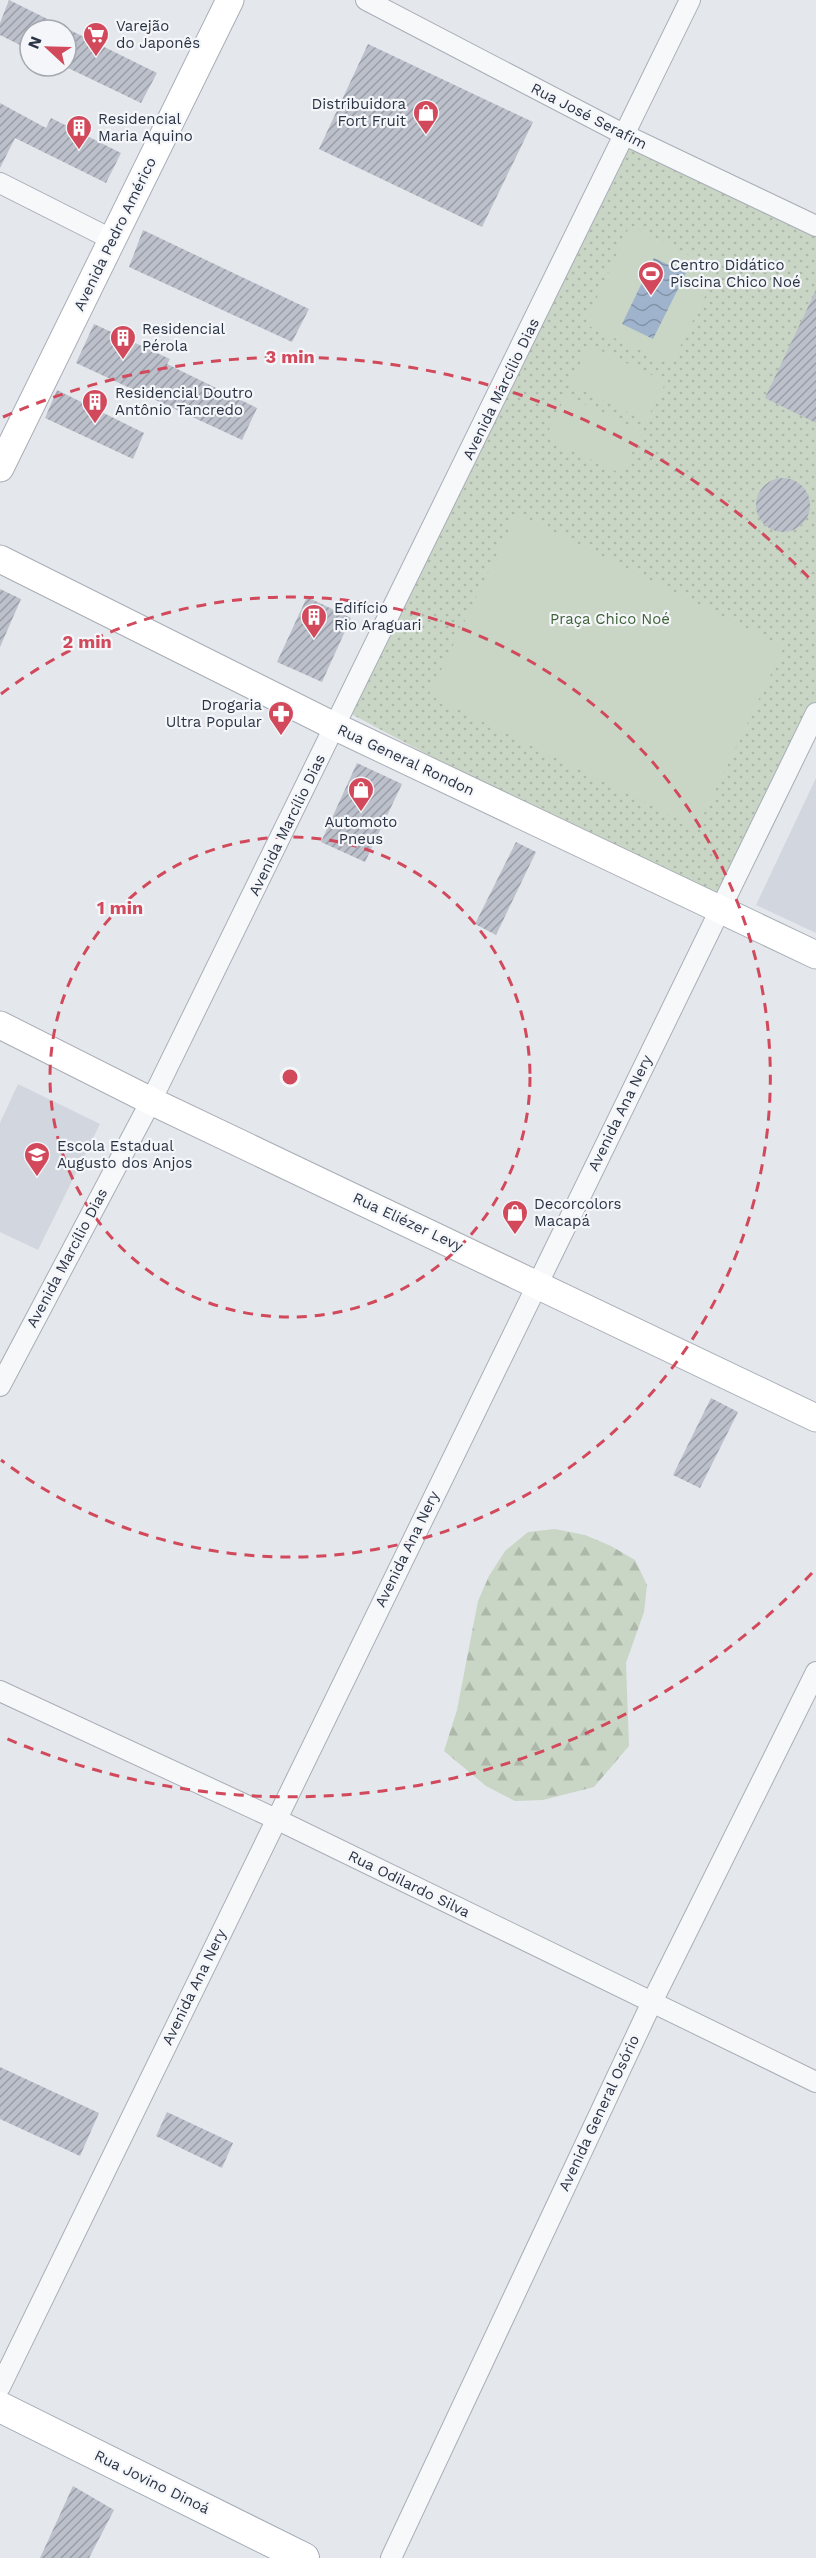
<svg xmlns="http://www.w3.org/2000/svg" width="816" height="2558" viewBox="0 0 816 2558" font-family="'Work Sans',sans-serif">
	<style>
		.built { fill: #d2d6de }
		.green { fill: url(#green-dots) }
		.forest { fill: url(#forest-firs) }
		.pitch { fill: #c9d6c5 }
		.water { fill: url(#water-waves) }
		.building { fill: url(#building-hatch) }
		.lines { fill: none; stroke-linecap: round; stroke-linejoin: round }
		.street-casing { stroke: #a9aeb7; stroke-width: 22 }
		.secondary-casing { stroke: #a9aeb7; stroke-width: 29 }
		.primary-casing { stroke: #a3abb8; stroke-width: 32 }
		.street { stroke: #f7f8fa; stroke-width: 20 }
		.secondary { stroke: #fff; stroke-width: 27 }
		.primary { stroke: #fff; stroke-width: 30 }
		.ring { fill: none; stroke: #d1495b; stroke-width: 3; stroke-dasharray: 10 8 }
		.labels { text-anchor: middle; stroke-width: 4.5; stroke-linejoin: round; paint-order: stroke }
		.poi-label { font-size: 15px; fill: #2b3445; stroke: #f4f6f9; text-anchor: start }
		.street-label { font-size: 15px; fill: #2b3445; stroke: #f4f6f9 }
		.park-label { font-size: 15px; fill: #3f6138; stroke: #f4f6f9 }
		.centre { fill: #d1495b; stroke: #f4f6f9; stroke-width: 3 }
		.ring-label { font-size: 18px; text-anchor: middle; font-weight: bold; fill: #d1495b; stroke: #f4f6f9; stroke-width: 4.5; stroke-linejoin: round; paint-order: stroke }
	</style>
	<defs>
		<pattern id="green-dots" width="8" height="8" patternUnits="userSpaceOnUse" patternTransform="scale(1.5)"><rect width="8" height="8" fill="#c9d6c5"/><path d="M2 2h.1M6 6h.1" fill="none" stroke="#adb8ab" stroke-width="1.8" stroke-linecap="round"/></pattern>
		<pattern id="forest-firs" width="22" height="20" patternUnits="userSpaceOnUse" patternTransform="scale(1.5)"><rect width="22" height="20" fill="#c9d6c5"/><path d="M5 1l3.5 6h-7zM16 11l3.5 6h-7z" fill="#adb8ab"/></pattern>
		<pattern id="water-waves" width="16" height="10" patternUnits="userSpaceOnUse" patternTransform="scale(1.5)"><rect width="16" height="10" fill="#9fb4cc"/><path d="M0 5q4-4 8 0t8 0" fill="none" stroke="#8293a7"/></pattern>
		<pattern id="building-hatch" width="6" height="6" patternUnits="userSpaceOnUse" patternTransform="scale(1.5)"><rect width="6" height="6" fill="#bbc0ca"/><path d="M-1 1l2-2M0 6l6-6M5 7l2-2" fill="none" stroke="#989da6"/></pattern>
	</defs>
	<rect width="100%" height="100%" fill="#e4e7ec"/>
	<g class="built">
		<polygon points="816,778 816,933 756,905"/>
		<polygon points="18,1084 100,1124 38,1250 0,1232 0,1123"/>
	</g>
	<polygon class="green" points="620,123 816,221 816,713 720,910 340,708"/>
	<polygon class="forest" points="555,1529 585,1535 611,1546 635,1560 647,1585 644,1612 626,1663 629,1746 594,1787 543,1800 515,1801 486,1786 444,1751 457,1710 478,1601 489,1576 505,1551 528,1532"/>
	<g class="pitch">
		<polygon points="630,225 718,270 671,365 585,324"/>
		<polygon points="589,345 666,382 646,421 570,384"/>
		<polygon points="566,395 642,432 622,474 545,438"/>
		<polygon points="517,513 784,647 697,828 429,695"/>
	</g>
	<polygon class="water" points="654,258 686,273 653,339 622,324"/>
	<g class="building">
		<polygon points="9,0 157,73 141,103 66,67 66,30 30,30 30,50 0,35 0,23"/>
		<polygon points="368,44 533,122 482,227 319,149"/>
		<polygon points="0,103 46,128 51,118 121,153 106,183 15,138 0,168"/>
		<polygon points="143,230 309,309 292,342 129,267"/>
		<polygon points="816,290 816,423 765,398"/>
		<polygon points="94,324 170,359 167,364 257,408 242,440 76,363"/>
		<polygon points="57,390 144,433 133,459 45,418"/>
		<circle cx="783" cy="505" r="27"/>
		<polygon points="0,589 21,599 0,647"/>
		<polygon points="307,597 351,618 322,682 277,662"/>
		<polygon points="357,763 402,784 365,862 321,842"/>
		<polygon points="516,842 536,852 496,935 475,924"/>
		<polygon points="711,1398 738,1412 700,1488 673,1475"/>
		<polygon points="0,2067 99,2113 80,2156 0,2119"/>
		<polygon points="167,2112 233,2143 222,2168 156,2136"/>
		<polygon points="73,2486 114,2510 89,2558 40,2558"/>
	</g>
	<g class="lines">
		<defs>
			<g id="street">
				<polyline points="366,0 625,135 816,226"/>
				<polyline points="0,183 113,240"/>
				<polyline points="0,1386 151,1101 690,0"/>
				<polyline points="0,1691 276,1819 816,2082"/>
				<polyline points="0,2387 816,713"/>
				<polyline points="391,2558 652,2002 816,1672"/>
			</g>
			<g id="secondary">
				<polyline points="0,468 230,0"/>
				<polyline points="0,559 336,727 816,955"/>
				<polyline points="0,1025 151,1101 816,1418"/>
			</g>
			<polyline id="primary" points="0,2407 304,2558"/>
		</defs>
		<use href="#street" class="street-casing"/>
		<use href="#secondary" class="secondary-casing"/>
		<use href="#primary" class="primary-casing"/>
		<use href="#street" class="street"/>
		<use href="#secondary" class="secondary"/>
		<use href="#primary" class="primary"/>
	</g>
	<g class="ring">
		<circle cx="290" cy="1077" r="240"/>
		<path d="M1 694A480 480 0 1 1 1 1460"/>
		<path d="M812 1573A720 720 0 0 1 3 1737M3 417A720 720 0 0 1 812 581"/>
	</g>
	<defs>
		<symbol id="supermarket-pin" viewBox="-11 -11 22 30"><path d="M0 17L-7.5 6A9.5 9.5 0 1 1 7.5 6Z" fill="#d1495b" stroke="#f4f6f9"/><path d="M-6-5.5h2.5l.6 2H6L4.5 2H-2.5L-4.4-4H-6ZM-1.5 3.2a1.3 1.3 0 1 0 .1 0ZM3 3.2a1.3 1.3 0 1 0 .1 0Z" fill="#fff"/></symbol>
		<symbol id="shop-pin" viewBox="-11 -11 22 30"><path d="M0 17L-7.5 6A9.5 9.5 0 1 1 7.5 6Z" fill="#d1495b" stroke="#f4f6f9"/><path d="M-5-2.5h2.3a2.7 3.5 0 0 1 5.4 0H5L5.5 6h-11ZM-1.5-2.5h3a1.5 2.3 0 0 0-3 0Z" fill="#fff"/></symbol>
		<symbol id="building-pin" viewBox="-11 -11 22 30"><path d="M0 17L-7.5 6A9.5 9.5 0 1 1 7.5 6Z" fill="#d1495b" stroke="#f4f6f9"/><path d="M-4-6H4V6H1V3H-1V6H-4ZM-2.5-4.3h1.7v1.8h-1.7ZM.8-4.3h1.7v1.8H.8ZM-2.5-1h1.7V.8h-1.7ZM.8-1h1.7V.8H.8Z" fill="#fff"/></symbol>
		<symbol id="stadium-pin" viewBox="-11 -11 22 30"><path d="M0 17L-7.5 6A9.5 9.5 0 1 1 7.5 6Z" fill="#d1495b" stroke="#f4f6f9"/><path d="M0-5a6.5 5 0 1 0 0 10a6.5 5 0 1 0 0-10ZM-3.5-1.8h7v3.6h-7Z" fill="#fff"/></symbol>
		<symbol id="pharmacy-pin" viewBox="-11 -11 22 30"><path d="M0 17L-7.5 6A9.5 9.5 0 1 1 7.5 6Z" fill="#d1495b" stroke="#f4f6f9"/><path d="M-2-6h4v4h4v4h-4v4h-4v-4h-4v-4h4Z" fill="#fff"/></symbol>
		<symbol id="school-pin" viewBox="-11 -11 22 30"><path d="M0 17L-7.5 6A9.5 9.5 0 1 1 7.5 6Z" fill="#d1495b" stroke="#f4f6f9"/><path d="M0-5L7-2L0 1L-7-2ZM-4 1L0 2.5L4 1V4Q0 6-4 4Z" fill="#fff"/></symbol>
	</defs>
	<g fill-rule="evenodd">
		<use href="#supermarket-pin" x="81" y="20" width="30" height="40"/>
		<use href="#shop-pin" x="411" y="98" width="30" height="40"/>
		<use href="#building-pin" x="64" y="113" width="30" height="40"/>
		<use href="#stadium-pin" x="636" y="259" width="30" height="40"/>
		<use href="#building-pin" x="108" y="323" width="30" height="40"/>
		<use href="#building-pin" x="80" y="387" width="30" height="40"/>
		<use href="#building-pin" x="299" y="602" width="30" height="40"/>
		<use href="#pharmacy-pin" x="266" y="699" width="30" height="40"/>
		<use href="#shop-pin" x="346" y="775" width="30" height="40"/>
		<use href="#school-pin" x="22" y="1140" width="30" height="40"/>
		<use href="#shop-pin" x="500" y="1198" width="30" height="40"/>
	</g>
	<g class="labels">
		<g class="poi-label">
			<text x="116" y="31">Varejão<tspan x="116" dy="17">do Japonês</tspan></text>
			<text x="406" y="109" text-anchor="end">Distribuidora<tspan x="406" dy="17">Fort Fruit</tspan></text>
			<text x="98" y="124">Residencial<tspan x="98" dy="17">Maria Aquino</tspan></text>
			<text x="670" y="270">Centro Didático<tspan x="670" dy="17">Piscina Chico Noé</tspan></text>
			<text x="142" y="334">Residencial<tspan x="142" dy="17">Pérola</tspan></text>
			<text x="115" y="398">Residencial Doutro<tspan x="115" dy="17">Antônio Tancredo</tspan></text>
			<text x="334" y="613">Edifício<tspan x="334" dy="17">Rio Araguari</tspan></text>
			<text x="262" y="710" text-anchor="end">Drogaria<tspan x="262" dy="17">Ultra Popular</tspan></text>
			<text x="361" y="827" text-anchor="middle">Automoto<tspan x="361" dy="17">Pneus</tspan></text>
			<text x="57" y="1151">Escola Estadual<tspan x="57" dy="17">Augusto dos Anjos</tspan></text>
			<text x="534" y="1209">Decorcolors<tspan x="534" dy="17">Macapá</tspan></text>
		</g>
		<g class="street-label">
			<text transform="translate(589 116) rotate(27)" y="5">Rua José Serafim</text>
			<text transform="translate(115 234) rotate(-64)" y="5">Avenida Pedro Américo</text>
			<text transform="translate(501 389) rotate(-64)" y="5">Avenida Marcílio Dias</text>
			<text transform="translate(406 760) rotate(25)" y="5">Rua General Rondon</text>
			<text transform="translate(287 825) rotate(-64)" y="5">Avenida Marcílio Dias</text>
			<text transform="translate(620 1113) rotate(-64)" y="5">Avenida Ana Nery</text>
			<text transform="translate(408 1222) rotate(25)" y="5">Rua Eliézer Levy</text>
			<text transform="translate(67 1258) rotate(-62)" y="5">Avenida Marcílio Dias</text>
			<text transform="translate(407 1549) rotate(-64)" y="5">Avenida Ana Nery</text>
			<text transform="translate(409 1884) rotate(26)" y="5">Rua Odilardo Silva</text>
			<text transform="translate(194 1987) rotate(-64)" y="5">Avenida Ana Nery</text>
			<text transform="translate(599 2113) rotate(-65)" y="5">Avenida General Osório</text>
			<text transform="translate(152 2482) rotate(26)" y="5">Rua Jovino Dinoá</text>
		</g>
		<g class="park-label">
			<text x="610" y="624">Praça Chico Noé</text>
		</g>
	</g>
	<circle cx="290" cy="1077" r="9" class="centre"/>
	<g class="ring-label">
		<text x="290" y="363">3 min</text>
		<text x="87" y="648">2 min</text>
		<text x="120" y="914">1 min</text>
	</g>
	<g transform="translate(48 48) rotate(292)"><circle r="28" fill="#f4f6f9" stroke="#a4a8b1" stroke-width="1.5"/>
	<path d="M0-4.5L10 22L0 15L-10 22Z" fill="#d1495b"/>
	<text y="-9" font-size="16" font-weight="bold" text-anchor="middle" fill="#2b3445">N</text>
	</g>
</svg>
